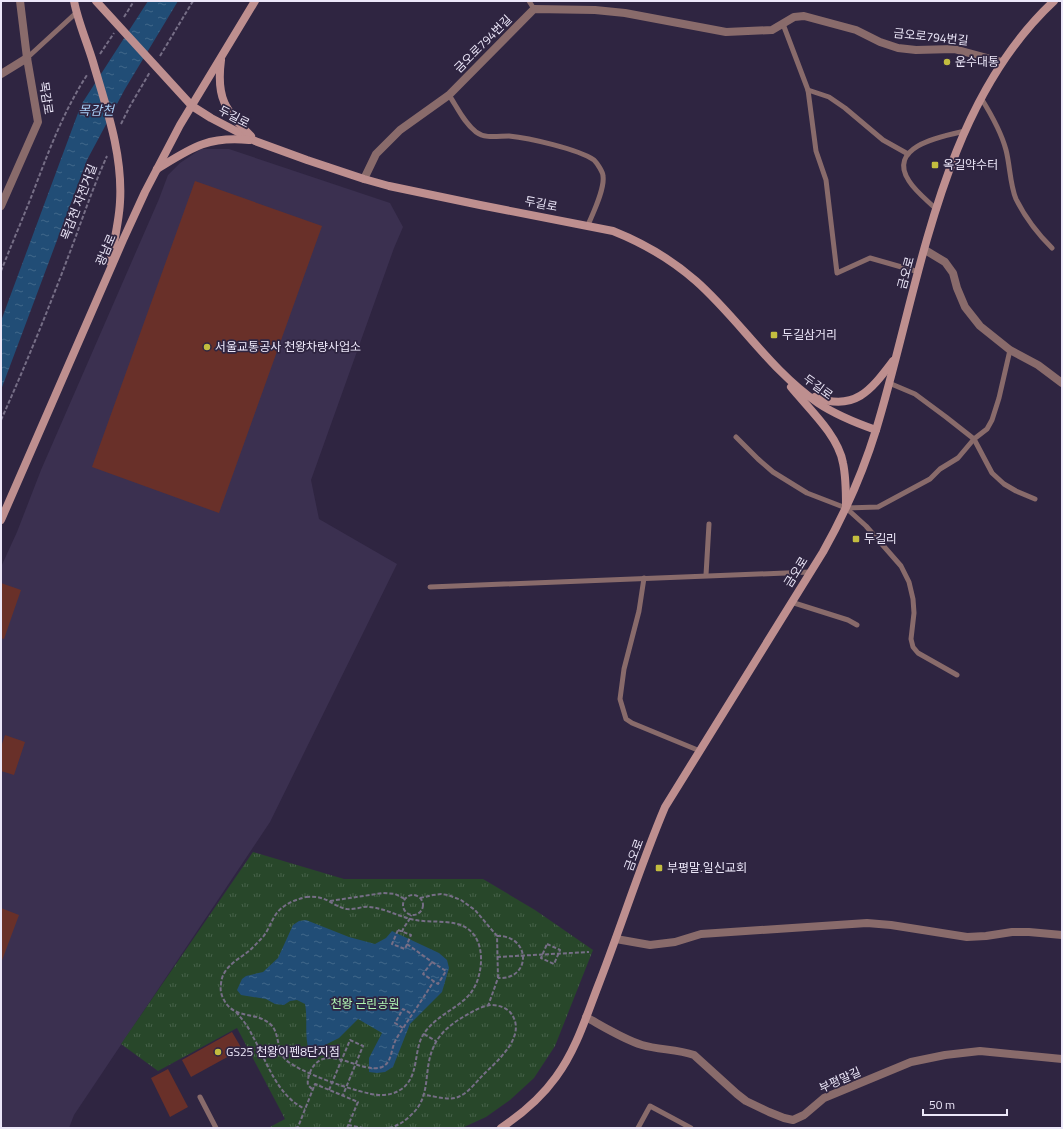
<svg xmlns="http://www.w3.org/2000/svg" width="1063" height="1129" viewBox="0 0 1063 1129" font-family="'Titillium Web','Noto Sans KR',sans-serif">
	<style>
		.built { fill: #3b3050 }
		.grass { fill: url(#grass-tufts) }
		.water { fill: url(#water-ripples) }
		.building { fill: #693029 }
		.lines { fill: none; stroke-linecap: round; stroke-linejoin: round }
		.path { stroke: #766e86; stroke-width: 2; stroke-dasharray: 4 2; stroke-linecap: butt }
		.lane { stroke: #896b6b; stroke-width: 5 }
		.street { stroke: #896b6b; stroke-width: 8 }
		.secondary { stroke: #be8f8f; stroke-width: 8 }
		.poi-dot { fill: #c3bd3f; stroke: #2f2541; stroke-width: 1.5 }
		.labels { text-anchor: middle; stroke-width: 3.5; stroke-linejoin: round; paint-order: stroke }
		.street-label { font-size: 12px; fill: #ece7f9; stroke: #2f2541 }
		.poi-label { font-size: 12px; fill: #ece7f9; stroke: #2f2541; text-anchor: start }
		.park-label { font-size: 12px; fill: #b0f7b4; stroke: #2f2541 }
		.water-label { font-size: 13px; font-style: italic; fill: #a8cef5; stroke: #2f2541 }
	</style>
	<defs>
		<pattern id="grass-tufts" width="24" height="20" patternUnits="userSpaceOnUse"><rect width="24" height="20" fill="#28472a"/><path d="M3 7l-1-3M5 7V3M7 7l1-3M15 17l-1-3M17 17v-4M19 17l1-3" fill="none" stroke="#47624a"/></pattern>
		<pattern id="water-ripples" width="26" height="14" patternUnits="userSpaceOnUse"><rect width="26" height="14" fill="#214d76"/><path d="M2 4q2-2 4 0t4 0M15 11q2-2 4 0t4 0" fill="none" stroke="#41678a"/></pattern>
	</defs>
	<rect width="100%" height="100%" fill="#2f2541"/>
	<polygon class="built" points="201,149 229,149 390,203 403,227 394,248 311,480 319,519 397,564 270,822 74,1115 69,1128 1,1128 1,567 17,532 41,470 159,199 168,175 180,163"/>
	<polygon class="grass" points="253,852 344,879 483,879 535,910 593,950 555,1046 534,1078 510,1100 486,1117 462,1128 268,1128 285,1119 237,1028 158,1071 121,1044"/>
	<g class="water">
		<polygon points="148,1 178,1 125,89 87,160 1,390 1,321 81,105"/>
		<path d="M306,920L349,937L375,944L386,938L392,931L439,953L447,960L449,968L442,992L410,1024L393,1067L385,1072L377,1073L369,1072V1058L382,1033L358,1019L339,1038L321,1047L314,1053L309,1051C304,1035 308,1019 305,1004L297,1000L290,1001L284,1005L275,1004L266,999L241,995L237,990L242,979L246,976L263,972L278,958L293,925L299,921Z"/>
	</g>
	<g class="building">
		<polygon points="195,181 322,226 219,513 92,467"/>
		<polygon points="1,583 21,590 4,639 1,638"/>
		<polygon points="5,735 25,742 14,775 1,771 1,747"/>
		<polygon points="1,908 19,915 1,963"/>
		<polygon points="232,1032 242,1049 191,1077 182,1060"/>
		<polygon points="168,1069 188,1107 170,1117 151,1078"/>
	</g>
	<g class="lines">
		<g class="path">
			<polyline points="124,17 134,1"/>
			<polyline points="100,54 114,33"/>
			<polyline points="160,56 193,1"/>
			<polyline points="121,124 130,106 150,72"/>
			<path d="M1,271C11,246 22,220 32,195C48,153 63,112 87,75"/>
			<path d="M1,420C27,362 51,303 73,244C84,214 94,185 107,156"/>
			<circle cx="413" cy="905" r="10"/>
			<path d="M306,897C328,895 331,906 347,909C355,910 362,906 369,907C385,908 399,917 415,920C430,923 455,919 468,929C482,939 483,960 479,975C472,1006 443,1008 425,1032C412,1049 421,1077 400,1090C394,1094 387,1095 379,1095C361,1094 297,1072 285,1059C276,1049 280,1031 269,1023C254,1011 233,1020 223,998C221,994 220,989 221,984C222,969 234,962 245,954C251,950 256,944 261,939C266,934 269,927 272,921C279,906 291,901 306,897Z"/>
			<polyline points="420,898 433,895 441,894 448,895 461,900 475,910 497,936 498,978 488,1006"/>
			<polyline points="330,901 383,893 395,894 405,899"/>
			<polygon points="398,930 411,935 405,949 392,944"/>
			<path d="M402,932C404,925 410,921 411,915"/>
			<path d="M497,936C531,935 532,980 498,978"/>
			<polyline points="407,944 432,962"/>
			<polygon points="547,944 560,950 554,964 541,958"/>
			<polyline points="497,957 589,952"/>
			<polygon points="432,962 446,971 438,984 423,974"/>
			<path d="M236,1012C242,1019 248,1026 252,1035C267,1061 276,1095 305,1109"/>
			<polyline points="403,1028 395,1023 403,1009 412,1014"/>
			<polyline points="424,1034 436,1041"/>
			<path d="M312,1089L308,1085C307,1080 309,1075 311,1070C326,1041 361,1075 382,1067C391,1063 391,1052 394,1044C397,1036 403,1029 407,1022C416,1009 425,995 434,981"/>
			<polyline points="329,1090 350,1040 363,1046 343,1095"/>
			<polyline points="348,1125 363,1128"/>
			<polyline points="295,1128 298,1127 315,1084 358,1102 347,1128"/>
			<path d="M389,1128C397,1126 404,1122 410,1116C433,1096 422,1071 434,1046C439,1034 451,1024 463,1017C472,1012 481,1006 491,1005C498,1005 505,1007 510,1012C529,1035 497,1061 483,1075C475,1083 467,1095 455,1098C445,1100 434,1096 425,1095"/>
		</g>
		<g class="lane">
			<polyline points="529,1 534,9"/>
			<polyline points="783,24 808,90 816,151 826,180 837,273 870,258 919,272"/>
			<polyline points="27,58 76,13"/>
			<polyline points="808,90 829,97 845,108 883,140 908,154"/>
			<path d="M449,95C457,107 464,123 476,132C485,139 498,136 509,136C529,138 578,149 594,160C597,163 603,172 603,176C605,189 593,213 588,225"/>
			<path d="M981,98C991,114 1001,131 1006,150C1010,165 1010,185 1016,199C1025,217 1038,234 1052,248"/>
			<path d="M937,210C928,201 916,192 909,181C886,146 943,136 965,131"/>
			<polyline points="889,383 915,394 946,417 974,439 992,473 1004,484 1016,491 1035,499"/>
			<polyline points="736,437 758,459 773,472 807,493 846,508 866,526 901,566 909,582 913,599 914,613 911,639 913,647 918,653 957,675"/>
			<polyline points="846,508 878,507 930,479 940,469 958,458 974,439 987,429 992,420 999,398 1010,350"/>
			<polyline points="706,575 709,524"/>
			<polyline points="644,578 639,611 624,669 620,699 626,719 632,723 700,751"/>
			<polyline points="430,587 810,572"/>
			<polyline points="791,602 848,620 857,625"/>
			<polyline points="200,1097 216,1128"/>
			<polyline points="638,1128 650,1106 691,1128"/>
		</g>
		<g class="street">
			<polyline points="1,74 27,58"/>
			<polyline points="364,179 376,154 400,130 449,95 534,9 595,10 625,13 726,32 772,30 794,17 804,16 856,30 880,42 898,48 916,50 954,49 1002,62"/>
			<polyline points="1,206 38,122 27,58 20,1"/>
			<polyline points="925,250 945,262 953,273 957,288 965,307 980,326 1010,350 1038,365 1062,383"/>
			<polyline points="616,939 650,945 675,942 701,934 867,923 891,925 967,937 986,936 1012,932 1029,932 1062,935"/>
			<path d="M586,1017C604,1027 623,1039 642,1045C659,1050 677,1049 694,1055L737,1094L746,1101L769,1112L784,1118L793,1120L804,1115L824,1098L911,1062L945,1055L980,1051L1062,1059"/>
		</g>
		<g class="secondary">
			<path d="M74,1C78,22 87,42 93,62C106,107 123,154 120,202C119,222 114,242 110,262"/>
			<path d="M96,1L192,106L211,118L255,141L307,160L364,179L389,186L480,205L613,231C643,243 671,259 696,281C739,319 770,370 818,403C836,415 856,423 876,430"/>
			<path d="M221,60C216,98 225,110 251,136"/>
			<path d="M157,169C191,148 207,136 249,140"/>
			<path d="M791,387C808,408 838,435 843,463C846,477 846,492 846,506"/>
			<path d="M815,397C855,412 871,390 893,361"/>
			<polyline points="1,520 123,240 145,192 180,125 255,1"/>
			<path d="M501,1128C522,1114 541,1098 556,1077C576,1050 586,1017 598,986C621,927 640,866 665,807L823,552C845,513 863,472 876,430C920,286 939,108 1054,1"/>
		</g>
	</g>
	<g class="poi-dot">
		<circle cx="947" cy="62" r="4"/>
		<rect x="931" y="161" width="8" height="8" rx="2"/>
		<rect x="770" y="331" width="8" height="8" rx="2"/>
		<circle cx="207" cy="347" r="4"/>
		<rect x="852" y="535" width="8" height="8" rx="2"/>
		<rect x="655" y="864" width="8" height="8" rx="2"/>
		<circle cx="218" cy="1052" r="4"/>
	</g>
	<g class="labels">
		<g class="street-label">
			<text transform="translate(931 37) rotate(6)" y="4">금오로794번길</text>
			<text transform="translate(483 44) rotate(-45)" y="4">금오로794번길</text>
			<text transform="translate(46 98) rotate(81)" y="4">목감로</text>
			<text transform="translate(234 117) rotate(27)" y="4">두길로</text>
			<text transform="translate(79 202) rotate(-69)" y="4">목감천 자전거길</text>
			<text transform="translate(541 204) rotate(11)" y="4">두길로</text>
			<text transform="translate(106 250) rotate(-67)" y="4">광남로</text>
			<text transform="translate(906 273) rotate(-75)" y="4">금오로</text>
			<text transform="translate(818 387) rotate(36)" y="4">두길로</text>
			<text transform="translate(796 572) rotate(-58)" y="4">금오로</text>
			<text transform="translate(634 855) rotate(-70)" y="4">금오로</text>
			<text transform="translate(840 1080) rotate(-24)" y="4">부평말길</text>
		</g>
		<g class="poi-label">
			<text x="955" y="66">운수대통</text>
			<text x="943" y="169">옥길약수터</text>
			<text x="782" y="339">두길삼거리</text>
			<text x="215" y="351">서울교통공사 천왕차량사업소</text>
			<text x="864" y="543">두길리</text>
			<text x="667" y="872">부평말.일신교회</text>
			<text x="226" y="1056">GS25 천왕이펜8단지점</text>
		</g>
		<g class="park-label">
			<text x="365" y="1008">천왕 근린공원</text>
		</g>
		<g class="water-label">
			<text x="96" y="115">목감천</text>
		</g>
	</g>
	<rect width="1063" height="1129" fill="none" stroke="#ece7f9" stroke-width="4"/>
	<path d="M923 1109v6h84v-6" fill="none" stroke="#ece7f9" stroke-width="2"/>
	<text x="929" y="1109" font-size="12" fill="#ece7f9" stroke="#2f2541" stroke-width="3" paint-order="stroke">50 m</text>
</svg>
